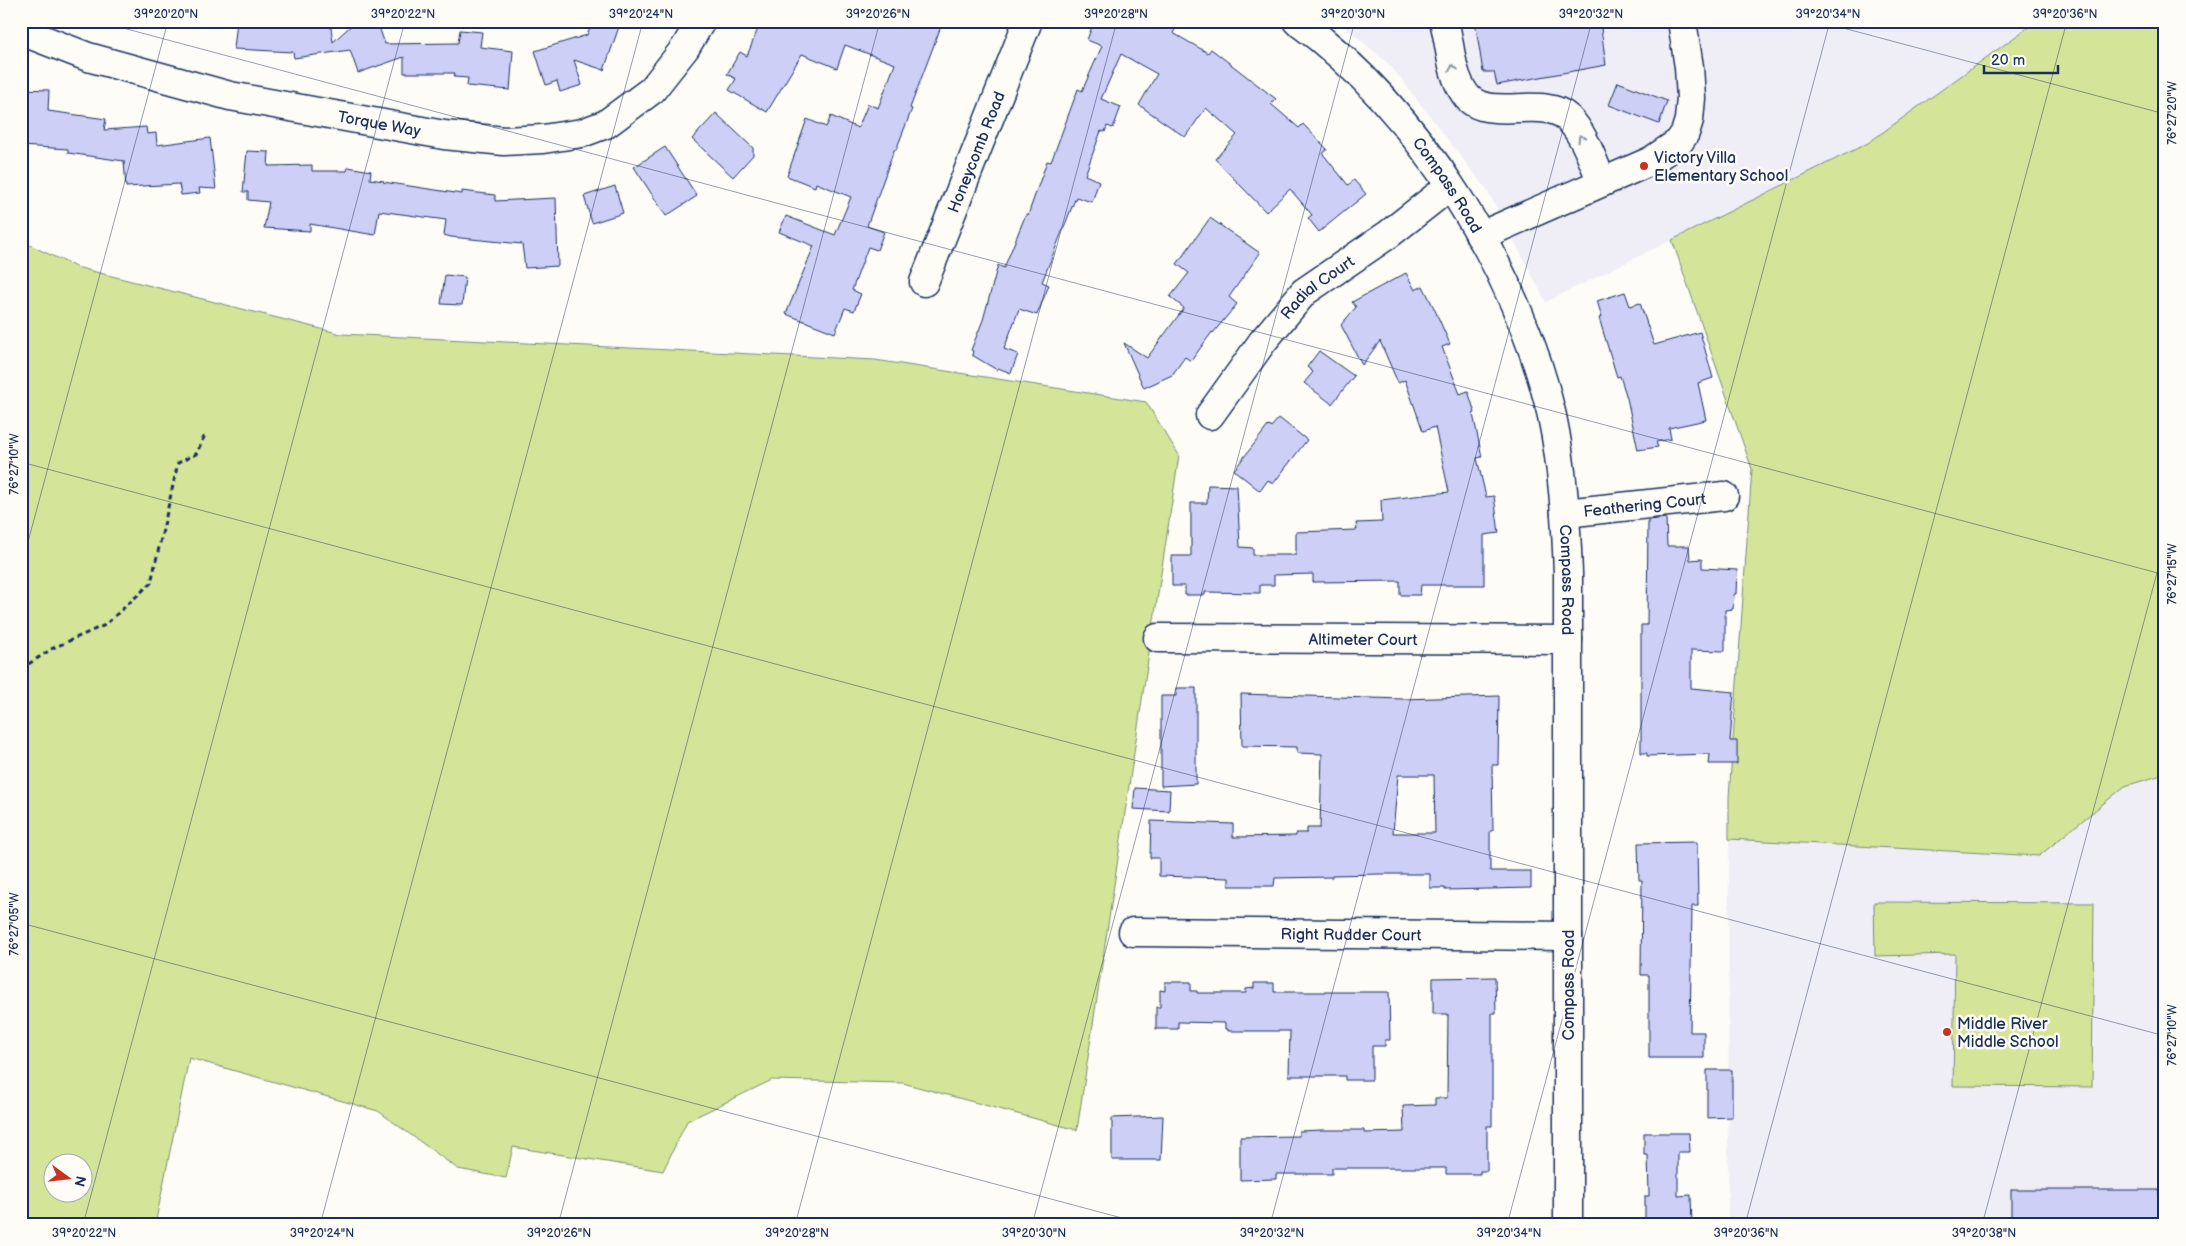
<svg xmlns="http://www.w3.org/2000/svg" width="2186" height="1246" viewBox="0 0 2186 1246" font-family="'Balsamiq Sans',sans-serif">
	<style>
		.built { fill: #efeef7 }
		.green { fill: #d4e599; stroke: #788a7c; fill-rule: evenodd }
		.building { fill: #cdcff7; stroke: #1b2f5e; fill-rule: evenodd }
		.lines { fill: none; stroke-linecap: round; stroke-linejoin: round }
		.minor-casing { stroke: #1b2f5e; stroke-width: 31 }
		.path { stroke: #1b2f5e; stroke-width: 3; stroke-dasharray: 5 4; stroke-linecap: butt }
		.minor { stroke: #fdfcf7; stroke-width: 28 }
		.oneway { stroke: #8c96aa }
		.ticks { fill: none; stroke: #1b2f5e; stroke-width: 1; stroke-opacity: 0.45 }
		.poi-dot { fill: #c8321e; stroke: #fdfcf7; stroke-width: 2 }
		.labels { text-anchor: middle; stroke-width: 5; stroke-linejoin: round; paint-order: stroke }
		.street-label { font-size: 16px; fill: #1b2f5e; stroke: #fdfcf7 }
		.poi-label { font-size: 16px; fill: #1b2f5e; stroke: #fdfcf7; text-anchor: start }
		.neatline { fill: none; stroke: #1b2f5e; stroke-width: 2 }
		.ticks-label { font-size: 12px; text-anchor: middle; fill: #1b2f5e }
	</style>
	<rect width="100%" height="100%" fill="#fdfcf7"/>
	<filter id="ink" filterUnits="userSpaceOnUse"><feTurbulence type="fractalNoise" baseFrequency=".02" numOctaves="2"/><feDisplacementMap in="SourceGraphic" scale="10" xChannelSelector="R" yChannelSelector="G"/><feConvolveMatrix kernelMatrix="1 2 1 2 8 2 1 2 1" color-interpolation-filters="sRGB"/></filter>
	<g filter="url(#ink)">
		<g class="built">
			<polygon points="1338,21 2037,21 1868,143 1546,302 1487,190 1390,65"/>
			<polygon points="2165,761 2165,1225 1728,1225 1729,794"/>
		</g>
		<g class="green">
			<polygon points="2037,21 2165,21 2165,774 2125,786 2039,856 1729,839 1729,797 1752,469 1672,240 1868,143"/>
			<path d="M21,241L76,267L341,334L875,360L1146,402L1179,455L1077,1130L903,1083L772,1080L687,1121L663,1171L513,1147L506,1178L458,1169L378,1111L189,1058L155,1225H21ZM52,1164H82V1194H52Z"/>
			<polygon points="1874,902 2094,903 2092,1087 1953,1086 1955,954 1875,956"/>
		</g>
		<g class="building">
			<polygon points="237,21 330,21 333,42 356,21 377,21 385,44 458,43 460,30 482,32 480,47 513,51 510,90 467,86 468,78 454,77 455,73 404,73 404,57 358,73 350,50 294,58 293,52 234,49"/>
			<polygon points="593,21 621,21 604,70 574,60 582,85 560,92 557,81 546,85 535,51 587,35"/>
			<polygon points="761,21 943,21 910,108 912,109 896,150 894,150 867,226 884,232 877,250 868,247 852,290 861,294 854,311 845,308 835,333 786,314 814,246 779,232 786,216 835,235 851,197 816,183 815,187 787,176 807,119 826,127 831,116 858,128 868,104 878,108 895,64 845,45 837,68 802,54 767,112 729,90 736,79 727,74 740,52 747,56"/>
			<polygon points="1094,21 1165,21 1176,28 1173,33 1208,53 1211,49 1276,99 1271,104 1299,128 1303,124 1327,149 1323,154 1348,185 1354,180 1366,194 1319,232 1308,218 1312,215 1290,189 1266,212 1215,159 1237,135 1206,108 1185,137 1139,105 1157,74 1121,54 1101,99 1121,107 1113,128 1107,126 1105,132 1101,131 1085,175 1099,181 1092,202 1076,197 1042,282 1049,285 1037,315 1019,309 1004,349 1018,354 1011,373 998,368 997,370 972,355 973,351 971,350 983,320 998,265 1004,268 1026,214 1028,215 1047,161 1051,162 1078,89 1082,91 1102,46 1087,40"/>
			<polygon points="1475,21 1600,21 1606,65 1497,85 1494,72 1483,72"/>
			<polygon points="1618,82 1667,101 1659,124 1609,105"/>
			<polygon points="21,89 49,90 48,111 106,119 104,130 146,127 147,134 156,133 157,145 210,138 216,189 199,188 200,193 181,195 179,184 126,187 124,161 68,153 68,149 21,146"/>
			<polygon points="716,113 753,148 753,155 733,177 692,139"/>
			<polygon points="665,147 697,196 666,216 634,167"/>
			<polygon points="247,151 269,152 268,166 312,165 312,171 347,171 348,167 371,171 370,179 384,181 383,182 462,194 462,191 495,195 495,201 556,198 558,266 525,268 522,244 451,237 444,235 446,220 379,211 375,235 310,224 310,231 264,228 269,202 248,200 248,192 243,192"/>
			<polygon points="615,186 623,213 592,223 584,196"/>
			<polygon points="1210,218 1260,253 1229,297 1237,304 1213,333 1212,332 1191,361 1185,357 1172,375 1144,388 1124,343 1147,358 1184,308 1170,297 1189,273 1177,264"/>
			<polygon points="1406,273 1415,290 1423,286 1434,308 1450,344 1442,347 1460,394 1468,391 1475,413 1473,414 1482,457 1477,458 1486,497 1494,496 1499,533 1484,535 1484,585 1421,585 1420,595 1400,595 1400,581 1313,582 1313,574 1274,575 1274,585 1260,585 1260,593 1205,592 1205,595 1185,595 1185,586 1172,586 1172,556 1191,556 1191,503 1207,503 1208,485 1237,486 1240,547 1253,548 1253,555 1296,555 1296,532 1357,530 1356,523 1382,522 1381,500 1449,492 1435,427 1423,431 1405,380 1398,383 1380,341 1362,365 1341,325 1356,307 1352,302"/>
			<polygon points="445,275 465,277 462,305 441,304"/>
			<polygon points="1625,292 1630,306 1640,303 1654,345 1700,332 1713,378 1698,383 1706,420 1669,428 1671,439 1656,442 1658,447 1638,450 1627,398 1620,376 1617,377 1599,318 1602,317 1597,301"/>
			<polygon points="1319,351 1354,376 1332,404 1304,383 1313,372 1307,367"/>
			<polygon points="1279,418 1307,440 1273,484 1268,480 1260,491 1234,470 1268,426 1271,427"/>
			<polygon points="1666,518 1667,546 1689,546 1690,560 1702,559 1702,568 1737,570 1736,594 1734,594 1733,609 1725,610 1725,651 1691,650 1691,688 1734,692 1730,741 1737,741 1737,764 1709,764 1710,754 1647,756 1647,753 1641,753 1641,625 1647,625 1648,520"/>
			<polygon points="1176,688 1196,688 1196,784 1161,786 1161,696 1176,696"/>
			<path d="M1241,694L1403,699L1499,696L1498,765H1492L1493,831H1490V871H1531V888L1445,890V888H1430V874H1381L1332,875V877L1275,878L1274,886H1229V878L1159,876V858H1150L1151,821L1233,824V837L1296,836V833H1307V828H1320L1322,754L1297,753V747L1242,746ZM1398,775H1434L1435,833H1393Z"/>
			<polygon points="1135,788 1170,790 1169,811 1133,809"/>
			<polygon points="1697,842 1698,906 1692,906 1690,1032 1704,1032 1704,1058 1649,1058 1649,975 1641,975 1642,880 1639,880 1638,843"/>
			<polygon points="1495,977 1496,1013 1492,1013 1492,1126 1487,1126 1487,1171 1480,1171 1480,1174 1446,1174 1446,1168 1332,1168 1332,1174 1276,1174 1276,1179 1240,1180 1240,1137 1299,1136 1299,1131 1322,1130 1364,1130 1364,1133 1404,1132 1403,1106 1435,1105 1435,1098 1447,1098 1448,1014 1433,1014 1433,978"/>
			<polygon points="1165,982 1191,982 1191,991 1197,991 1197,993 1246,993 1246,989 1254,988 1254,983 1274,983 1274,992 1389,992 1390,1040 1385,1040 1385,1046 1372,1046 1372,1080 1345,1080 1345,1076 1289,1076 1290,1031 1228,1031 1228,1029 1225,1029 1225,1023 1178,1022 1178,1029 1156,1029 1156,1007 1160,1007 1160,990 1165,991"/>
			<polygon points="1707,1070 1732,1070 1732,1117 1707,1118"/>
			<polygon points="1163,1116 1161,1160 1112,1160 1112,1118"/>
			<polygon points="1644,1133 1689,1133 1690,1152 1678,1152 1678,1196 1691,1195 1692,1225 1645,1225 1645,1196 1649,1196 1648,1155 1644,1155"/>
			<rect x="2011" y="1190" width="148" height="35"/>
		</g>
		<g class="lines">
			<defs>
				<g id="minor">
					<path id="s1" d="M1297,21C1418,108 1519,271 1552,416C1563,468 1566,521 1568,573V1225"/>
					<path d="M1444,21C1451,46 1450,72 1465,94C1485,124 1544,94 1568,118C1585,135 1593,162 1602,182"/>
					<path id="s2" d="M21,31L88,57L230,96L444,135L504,141L543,139L582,133L606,124L652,90L685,48L701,21"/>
					<polyline points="1480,236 1651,161 1679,142 1685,133 1689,120 1691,98 1689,67 1682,21"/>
					<path id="s3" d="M924,282L1028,21"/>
					<path id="s4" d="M1210,415L1263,341L1304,292L1389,234L1450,186"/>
					<path id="s5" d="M1565,513L1724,496"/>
					<path id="s6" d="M1158,638L1568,640"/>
					<path id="s7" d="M1133,932L1568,936"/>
				</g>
			</defs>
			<use href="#minor" class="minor-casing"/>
			<polyline class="path" points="21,669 53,648 105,625 151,583 178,463 196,454 205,435"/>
			<use href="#minor" class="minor"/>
		</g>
		<defs><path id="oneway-chevron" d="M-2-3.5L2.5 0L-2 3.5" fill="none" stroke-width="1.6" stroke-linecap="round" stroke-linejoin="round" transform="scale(1.25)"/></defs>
		<g class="oneway">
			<use href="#oneway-chevron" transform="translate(1453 68) rotate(-101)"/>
			<use href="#oneway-chevron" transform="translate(1581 138) rotate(-121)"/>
		</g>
	</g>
	<path class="ticks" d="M97,21L2165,575M1817,21L2165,114M21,462L2165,1036M21,568L168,21M21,923L1148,1225M83,1225L405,21M320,1225L643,21M558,1225L880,21M795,1225L1117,21M1032,1225L1355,21M1270,1225L1592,21M1507,1225L1830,21M1745,1225L2067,21M1982,1225L2165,543"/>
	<g class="poi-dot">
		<circle cx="1644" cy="166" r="5"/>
		<circle cx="1947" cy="1032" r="5"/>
	</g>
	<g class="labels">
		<g class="street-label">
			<text dy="6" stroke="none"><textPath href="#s2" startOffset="371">Torque Way</textPath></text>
			<text dy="6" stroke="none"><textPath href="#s3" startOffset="140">Honeycomb Road</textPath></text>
			<text dy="6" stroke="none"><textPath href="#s1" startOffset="224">Compass Road</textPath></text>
			<text dy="6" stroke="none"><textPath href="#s4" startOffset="168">Radial Court</textPath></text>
			<text dy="6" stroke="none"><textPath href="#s5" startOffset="80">Feathering Court</textPath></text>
			<text dy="6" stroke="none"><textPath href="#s1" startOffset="644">Compass Road</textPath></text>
			<text dy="6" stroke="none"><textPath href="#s6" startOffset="205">Altimeter Court</textPath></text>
			<text dy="6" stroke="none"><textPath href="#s7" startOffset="218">Right Rudder Court</textPath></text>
			<text transform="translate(1568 985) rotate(-90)" y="6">Compass Road</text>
		</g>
		<g class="poi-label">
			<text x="1654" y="163">Victory Villa<tspan x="1654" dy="18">Elementary School</tspan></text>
			<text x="1957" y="1029">Middle River<tspan x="1957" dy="18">Middle School</tspan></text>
		</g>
	</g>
	<rect width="2186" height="1246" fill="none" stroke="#fdfcf7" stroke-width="55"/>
	<g transform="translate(68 1178) rotate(105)"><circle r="24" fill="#fdfcf7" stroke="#a3aaba"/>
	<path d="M0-4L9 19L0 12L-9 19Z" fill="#c8321e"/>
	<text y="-8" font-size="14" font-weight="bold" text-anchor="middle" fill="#1b2f5e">N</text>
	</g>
	<path d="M1984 65v8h74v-8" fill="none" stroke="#1b2f5e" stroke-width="2.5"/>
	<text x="1991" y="65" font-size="15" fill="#1b2f5e" stroke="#fdfcf7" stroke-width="4" paint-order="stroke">20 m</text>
	<rect x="28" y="28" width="2130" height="1190" class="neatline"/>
	<g class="ticks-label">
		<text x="166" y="18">39°20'20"N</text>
		<text x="403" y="18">39°20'22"N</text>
		<text x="641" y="18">39°20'24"N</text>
		<text x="878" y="18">39°20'26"N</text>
		<text x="1116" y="18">39°20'28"N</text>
		<text x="1353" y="18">39°20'30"N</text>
		<text x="1591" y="18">39°20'32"N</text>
		<text x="1828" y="18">39°20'34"N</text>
		<text x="2065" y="18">39°20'36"N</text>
		<text transform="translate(2172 113) rotate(-90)" y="4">76°27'20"W</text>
		<text transform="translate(14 464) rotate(-90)" y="4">76°27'10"W</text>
		<text transform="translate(2172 574) rotate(-90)" y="4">76°27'15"W</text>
		<text transform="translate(14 924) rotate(-90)" y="4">76°27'05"W</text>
		<text transform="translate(2172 1035) rotate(-90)" y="4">76°27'10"W</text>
		<text x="84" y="1237">39°20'22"N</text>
		<text x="322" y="1237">39°20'24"N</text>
		<text x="559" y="1237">39°20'26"N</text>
		<text x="797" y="1237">39°20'28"N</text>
		<text x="1034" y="1237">39°20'30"N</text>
		<text x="1272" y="1237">39°20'32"N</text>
		<text x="1509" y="1237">39°20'34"N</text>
		<text x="1746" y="1237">39°20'36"N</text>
		<text x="1984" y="1237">39°20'38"N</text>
	</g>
</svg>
